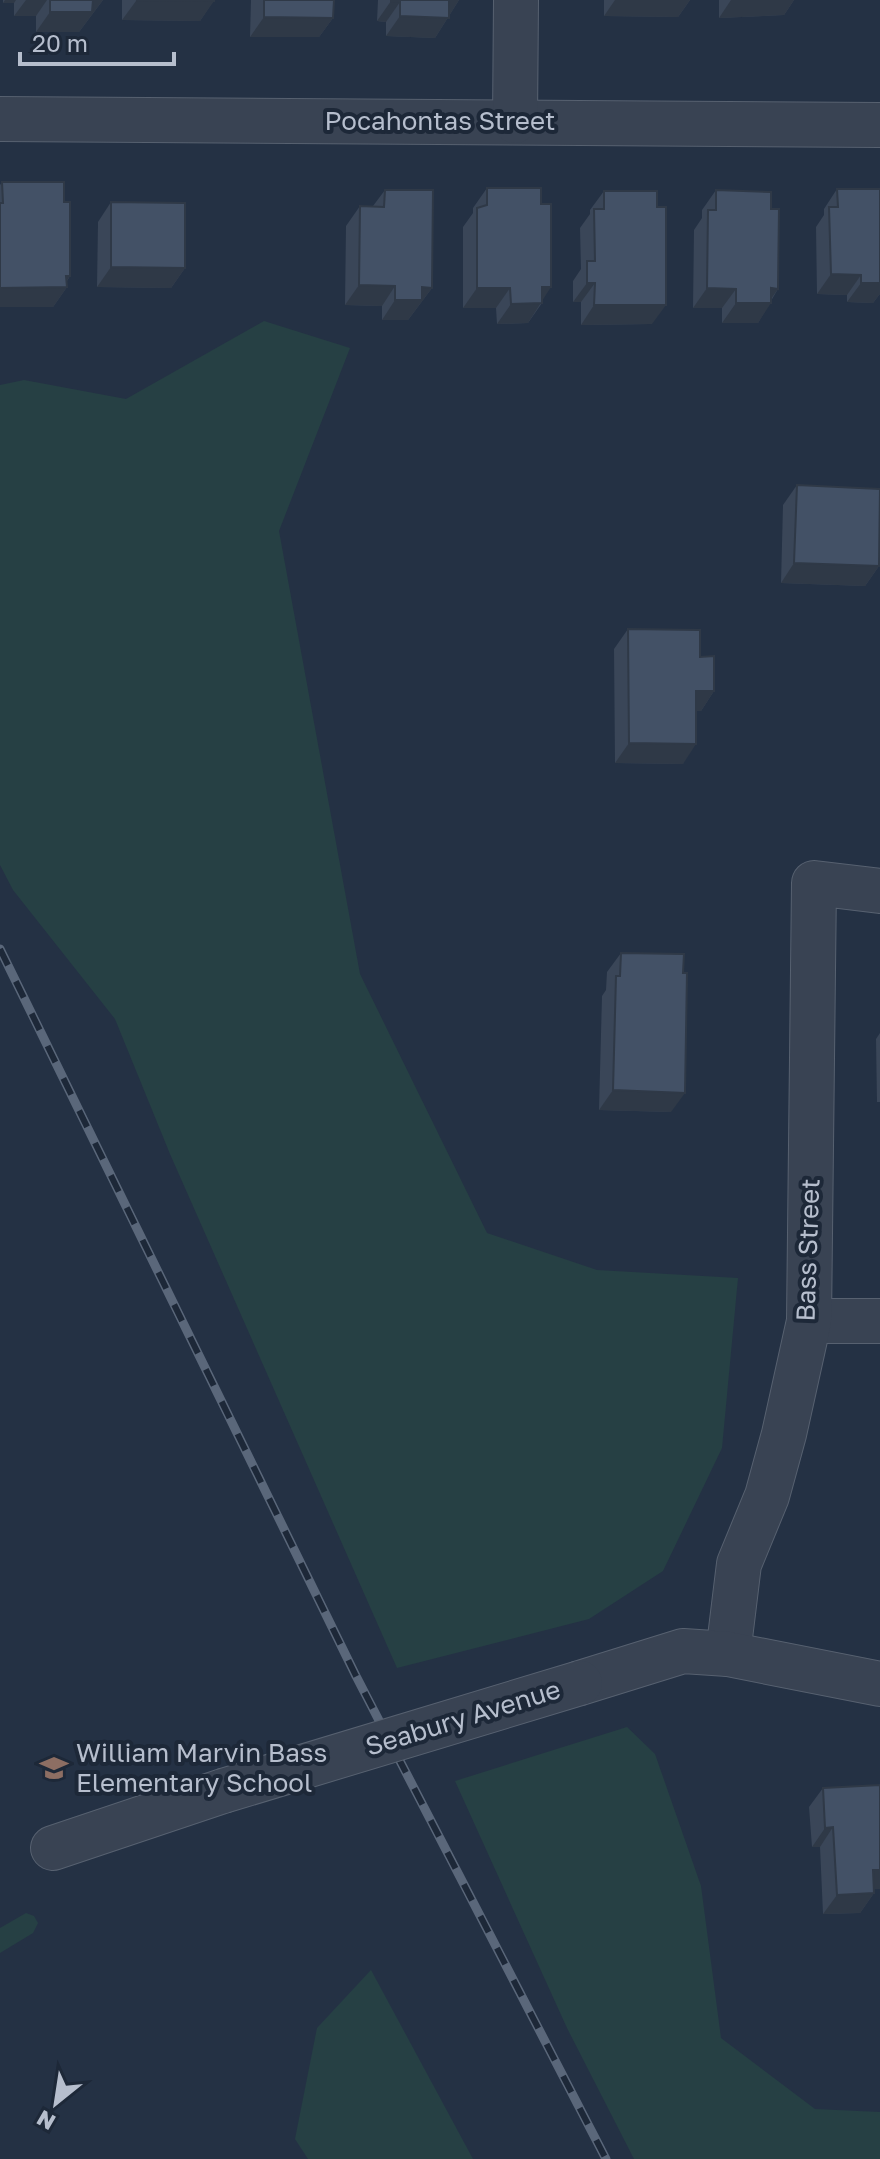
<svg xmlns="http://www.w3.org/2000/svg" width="880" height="2159" viewBox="0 0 880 2159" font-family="'Golos Text',sans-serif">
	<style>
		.green { fill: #264044 }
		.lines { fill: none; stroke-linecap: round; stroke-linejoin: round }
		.minor-casing { stroke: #576170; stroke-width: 46 }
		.minor { stroke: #394353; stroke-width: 44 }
		.rail-casing { stroke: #5a677a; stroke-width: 9 }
		.rail { stroke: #1d2838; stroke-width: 6; stroke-dasharray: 18; stroke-linecap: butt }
		.minor-bridge-casing { stroke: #576170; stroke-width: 46; stroke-linecap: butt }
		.minor-bridge { stroke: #394353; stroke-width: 44 }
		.wall { fill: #3a4658 }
		.shaded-wall { fill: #2f3947 }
		.building { fill: #435166; stroke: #2f3947; stroke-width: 2 }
		.labels { text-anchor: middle; stroke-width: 8; stroke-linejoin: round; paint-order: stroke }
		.street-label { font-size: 26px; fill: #b6becd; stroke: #1d2838 }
		.poi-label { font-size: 26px; fill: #b6becd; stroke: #1d2838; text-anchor: start }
	</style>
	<rect width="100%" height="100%" fill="#243144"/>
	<g class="green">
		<polygon points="264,321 350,348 279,531 360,974 487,1233 597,1270 738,1278 722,1448 663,1571 589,1619 397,1668 170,1154 115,1019 13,890 0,865 0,385 24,380 126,399"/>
		<polygon points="627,1727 655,1754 701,1886 721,2038 815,2109 880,2112 880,2159 634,2159 567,2028 455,1781"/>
		<polygon points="26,1913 34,1916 38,1923 33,1933 0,1953 0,1928"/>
		<polygon points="371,1970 473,2159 308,2159 295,2139 317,2028"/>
	</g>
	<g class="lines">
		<defs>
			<g id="minor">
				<polyline points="0,119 880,125"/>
				<polyline points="515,121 516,0"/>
				<polyline points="809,1321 880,1321"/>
				<polyline points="728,1654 739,1564 767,1496 784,1434 809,1321 814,883 880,891"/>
				<polyline points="580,1683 683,1651 728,1654 880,1684"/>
				<polyline points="53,1848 223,1791"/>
			</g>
		</defs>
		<use href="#minor" class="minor-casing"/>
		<use href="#minor" class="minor"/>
		<defs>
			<polyline id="rail" points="0,949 356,1676 606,2159"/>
		</defs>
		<use href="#rail" class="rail-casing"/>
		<use href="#rail" class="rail"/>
		<defs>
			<polyline id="minor-bridge" points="223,1791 580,1683"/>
		</defs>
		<use href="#minor-bridge" class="minor-bridge-casing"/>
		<use href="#minor-bridge" class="minor-bridge"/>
	</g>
	<g class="wall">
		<polygon points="3,0 103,0 79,32 36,32 36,16 14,16 14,3 3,3"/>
		<polygon points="122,0 214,0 200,21 122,20"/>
		<polygon points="251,0 334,0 333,18 319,37 250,37"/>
		<polygon points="378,0 459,0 435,38 386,36 386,22 377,21"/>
		<polygon points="604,0 690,0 678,17 604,16"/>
		<polygon points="719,0 794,0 784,15 719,18"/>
		<polygon points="2,182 64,202 70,276 67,281 67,287 53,307 0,307 0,185"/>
		<polygon points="487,188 542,301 542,303 528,323 497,324 496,308 463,308 463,227 473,213 473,208"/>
		<polygon points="837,189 879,295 873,303 847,302 847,295 817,294 816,227 824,215 824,209"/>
		<polygon points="385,190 432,288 408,320 382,320 382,306 345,305 346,226 360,206 373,206"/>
		<polygon points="716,190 778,289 758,323 722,323 722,308 693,308 694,230 702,218 702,210"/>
		<polygon points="604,191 652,324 581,325 581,302 573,302 573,281 581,269 580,228 590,214 590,210"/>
		<polygon points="111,202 185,268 171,288 97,287 98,222"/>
		<polygon points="797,485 879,566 865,586 781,583 783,505"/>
		<polygon points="628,629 700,657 714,691 701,711 696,711 683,764 615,763 614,649"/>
		<polygon points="621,953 671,1112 599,1110 602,996 606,990 607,972"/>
		<polygon points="880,1033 880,1102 877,1102 876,1039"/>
		<polygon points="823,1788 880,1889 874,1889 874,1893 860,1913 823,1914 820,1847 812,1847 809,1807"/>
	</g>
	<g class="shaded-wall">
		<polygon points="5,0 16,0 14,3 3,3"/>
		<polygon points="26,0 47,0 36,16 14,16"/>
		<polygon points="90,0 103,0 79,32 36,32 50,12"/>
		<polygon points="449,0 459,0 435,38 386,36 400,16"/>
		<polygon points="615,0 690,0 678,17 604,16"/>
		<polygon points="731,0 794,0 784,15 719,18"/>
		<polygon points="136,1 214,1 200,21 122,20"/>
		<polygon points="391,1 400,2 386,22 377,21"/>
		<polygon points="264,17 333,18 319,37 250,37"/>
		<polygon points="111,267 185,268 171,288 97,287"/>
		<polygon points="831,274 861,275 847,295 817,294"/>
		<polygon points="66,276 70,276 62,287 67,287 53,307 0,307 0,288"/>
		<polygon points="587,283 595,283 581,302 573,302"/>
		<polygon points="861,283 880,283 880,295 879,295 873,303 847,302"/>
		<polygon points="359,285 395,286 382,306 345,305"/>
		<polygon points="422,287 432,288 408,320 382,320 395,300"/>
		<polygon points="542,287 551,287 528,323 497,324 511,304"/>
		<polygon points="477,288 510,288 496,308 463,308"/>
		<polygon points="707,288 736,289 722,308 693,308"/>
		<polygon points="771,288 778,289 768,303 771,303 758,323 722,323 736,303"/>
		<polygon points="594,305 666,305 652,324 581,325"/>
		<polygon points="794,563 879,566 865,586 781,583"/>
		<polygon points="696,691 714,691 701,711 682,711"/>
		<polygon points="629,743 696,744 683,764 615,763"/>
		<polygon points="613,1090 685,1093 671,1112 599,1110"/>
		<polygon points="833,1827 820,1847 812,1847 825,1828"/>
		<polygon points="873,1870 880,1870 880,1889 859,1889"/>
		<polygon points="874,1893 860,1913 823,1914 837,1895"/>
	</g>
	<g class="building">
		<polygon points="50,0 93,0 92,12 50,12"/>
		<polygon points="136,0 214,0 214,1"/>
		<polygon points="264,0 334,0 333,18 264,17"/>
		<polygon points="391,0 449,0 449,18 400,16 400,2 391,1"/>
		<polygon points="2,182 64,182 64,202 70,202 70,276 66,276 67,287 0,288 0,203 3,203"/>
		<polygon points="487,188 541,188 541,204 551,204 551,287 542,287 542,303 511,304 510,288 477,288 477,208 487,205"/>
		<polygon points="837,189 880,189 880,283 861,283 861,275 831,274 829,207 838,207"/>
		<polygon points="385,190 433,190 432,288 422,287 422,300 395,300 395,286 359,285 360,206 384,207"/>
		<polygon points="716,190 771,192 771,209 779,209 778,289 771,288 771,303 736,303 736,289 707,288 708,210 716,210"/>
		<polygon points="604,191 657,191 657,207 666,207 666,305 594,305 595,283 587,283 587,261 595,261 594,209 604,209"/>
		<polygon points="111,202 185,203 185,268 111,267"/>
		<polygon points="797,485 880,489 879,566 794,563"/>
		<polygon points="628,629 700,630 700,657 714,656 714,691 696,691 696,744 629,743"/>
		<polygon points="621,953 684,954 683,973 687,973 685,1093 613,1090 616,976 620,976"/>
		<polygon points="880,1785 880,1870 873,1870 874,1893 837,1895 833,1827 825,1828 823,1788"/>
	</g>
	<defs>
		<symbol id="school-bare" viewBox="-9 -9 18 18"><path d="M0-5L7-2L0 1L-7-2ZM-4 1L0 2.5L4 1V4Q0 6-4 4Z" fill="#8d6e63" stroke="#1d2838" stroke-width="2.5" paint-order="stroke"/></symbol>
	</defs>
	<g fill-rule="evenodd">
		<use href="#school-bare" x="34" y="1748" width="40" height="40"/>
	</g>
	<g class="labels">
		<g class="street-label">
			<text x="440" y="130">Pocahontas Street</text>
			<text transform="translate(808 1250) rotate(-88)" y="9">Bass Street</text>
			<text transform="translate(463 1718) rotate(-17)" y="9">Seabury Avenue</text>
		</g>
		<g class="poi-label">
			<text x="76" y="1762">William Marvin Bass<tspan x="76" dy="30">Elementary School</tspan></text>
		</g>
	</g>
	<g transform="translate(56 2103) rotate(210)" stroke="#1d2838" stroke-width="6" paint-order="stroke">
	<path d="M0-6L14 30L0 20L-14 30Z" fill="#b6becd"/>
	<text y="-12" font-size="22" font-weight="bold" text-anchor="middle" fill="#b6becd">N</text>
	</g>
	<path d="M20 52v12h154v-12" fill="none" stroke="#b6becd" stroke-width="4"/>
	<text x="32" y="52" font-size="24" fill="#b6becd" stroke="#1d2838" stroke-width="6" paint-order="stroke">20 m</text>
</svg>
